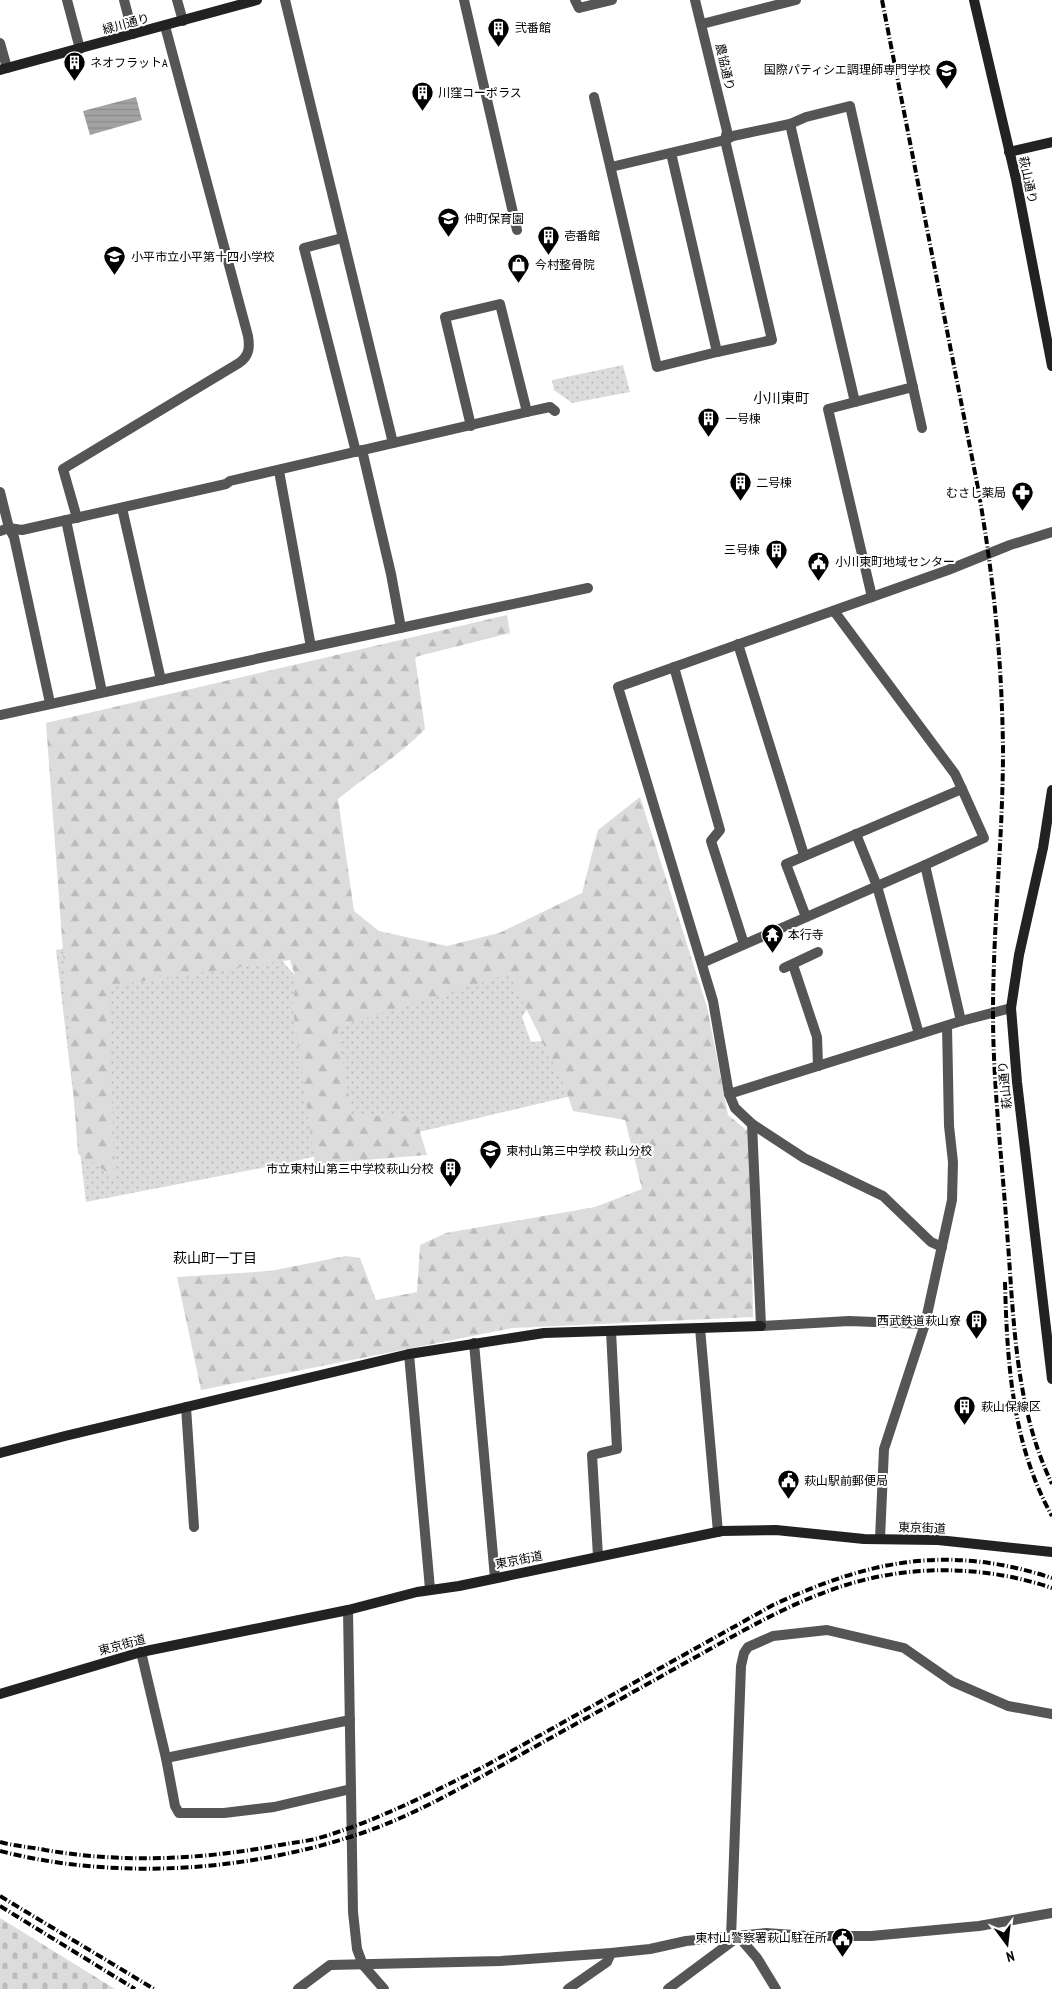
<svg xmlns="http://www.w3.org/2000/svg" width="1052" height="1989" viewBox="0 0 1052 1989" font-family="'PT Sans Narrow','Noto Sans JP',sans-serif">
	<style>
		.grass { fill: url(#grass-dots) }
		.forest { fill: url(#forest-firs) }
		.cemetery { fill: url(#cemetery-stones) }
		.water { fill: url(#water-rules) }
		.lines { fill: none; stroke-linecap: round; stroke-linejoin: round }
		.street { stroke: #555; stroke-width: 10 }
		.secondary { stroke: #222; stroke-width: 10 }
		.rail { stroke: #000; stroke-width: 4; stroke-dasharray: 8 2.5 1 2.5; stroke-linecap: butt }
		.labels { text-anchor: middle; stroke-width: 4; stroke-linejoin: round; paint-order: stroke }
		.street-label { font-size: 12px; fill: #000; stroke: #fff }
		.poi-label { font-size: 12px; fill: #000; stroke: #fff; text-anchor: start }
		.neighbourhood-label { font-size: 14px; fill: #000; stroke: #fff }
	</style>
	<defs>
		<pattern id="grass-dots" width="8" height="8" patternUnits="userSpaceOnUse" patternTransform="scale(1.25)"><rect width="8" height="8" fill="#dcdcdc"/><path d="M2 2h.1M6 6h.1" fill="none" stroke="#bbb" stroke-width="1.8" stroke-linecap="round"/></pattern>
		<pattern id="forest-firs" width="22" height="20" patternUnits="userSpaceOnUse" patternTransform="scale(1.25)"><rect width="22" height="20" fill="#dcdcdc"/><path d="M5 1l3.5 6h-7zM16 11l3.5 6h-7z" fill="#bbb"/></pattern>
		<pattern id="cemetery-stones" width="16" height="16" patternUnits="userSpaceOnUse" patternTransform="scale(1.25)"><rect width="16" height="16" fill="#dcdcdc"/><path d="M2 7V4a2 2 0 0 1 4 0v3zM10 15v-3a2 2 0 0 1 4 0v3z" fill="#bbb"/></pattern>
		<pattern id="water-rules" width="6" height="5" patternUnits="userSpaceOnUse" patternTransform="scale(1.25)"><rect width="6" height="5" fill="#a3a3a3"/><path d="M0 2.5h6" fill="none" stroke="#8b8b8b"/></pattern>
	</defs>
	<rect width="100%" height="100%" fill="#fff"/>
	<g class="grass">
		<polygon points="623,365 630,392 572,403 554,390 552,380"/>
		<polygon points="256,911 263,939 304,986 553,969 522,1017 531,1042 593,1036 584,1093 287,1163 86,1202 56,950"/>
	</g>
	<path class="forest" d="M507,615L510,633L415,657L425,729C399,756 367,775 338,799L354,911L379,931L447,946L499,933L582,893L598,830L640,797L707,1007L728,1115L750,1133L753,1317L513,1328L201,1390L177,1277L270,1271L346,1256L360,1258L376,1300L417,1292L420,1245L446,1233L595,1207L642,1189L625,1120L573,1111L565,1087L509,974L337,1027L352,1116H415L427,1155L315,1164L292,1003L297,983L290,960L108,986L115,1177L78,1154L46,723Z"/>
	<polygon class="cemetery" points="0,1918 115,1989 0,1989"/>
	<polygon class="water" points="136,97 142,120 90,135 83,111"/>
	<g class="lines">
		<g class="street">
			<polyline points="67,0 80,49"/>
			<polyline points="124,0 133,34"/>
			<polyline points="177,0 183,21"/>
			<polyline points="285,0 393,443"/>
			<polyline points="464,0 517,230"/>
			<polyline points="575,0 579,8 612,0"/>
			<polyline points="695,0 727,131 725,140 772,340 717,352"/>
			<polyline points="702,24 796,0"/>
			<polyline points="0,43 7,68"/>
			<polyline points="594,97 657,367 717,352 671,153"/>
			<polyline points="790,124 855,402"/>
			<polyline points="611,167 725,140 733,136 790,124 806,117 850,106 922,428"/>
			<polyline points="342,238 304,248 356,452"/>
			<polyline points="471,426 445,317 500,304 527,412"/>
			<polyline points="362,450 391,574 401,628"/>
			<polyline points="279,471 311,647"/>
			<polyline points="0,492 9,528 14,537 50,703"/>
			<polyline points="122,508 161,680"/>
			<path d="M77,518L63,469L239,363C249,356 250,348 248,336L165,26"/>
			<polyline points="66,520 102,692"/>
			<polyline points="0,531 9,528 22,530 226,484 230,481 527,412 550,407 555,411"/>
			<polyline points="872,597 828,409 913,387"/>
			<polyline points="738,644 804,855"/>
			<polyline points="674,667 720,830 711,841 744,944"/>
			<polyline points="0,715 311,647 588,588"/>
			<polyline points="856,834 877,886 919,1034"/>
			<polyline points="925,865 984,838 962,789"/>
			<polyline points="806,917 786,864 962,789 955,774 834,611"/>
			<polyline points="702,963 925,865 961,1021"/>
			<polyline points="793,965 817,1037 818,1066"/>
			<polyline points="784,968 818,952"/>
			<polyline points="729,1094 961,1021 1011,1008"/>
			<polyline points="752,1124 804,1158 883,1196 931,1242 942,1247"/>
			<polyline points="925,1324 849,1321 761,1326 752,1124 735,1108 729,1094 713,1001 618,687 948,570 1010,545 1052,532"/>
			<polyline points="700,1328 718,1532"/>
			<polyline points="474,1343 495,1578"/>
			<polyline points="409,1354 430,1589"/>
			<polyline points="186,1407 194,1527"/>
			<polyline points="880,1539 884,1449 925,1324 952,1200 953,1162 949,1126 947,1026"/>
			<polyline points="598,1556 592,1455 617,1449 611,1331"/>
			<polyline points="348,1610 353,1912 357,1949 363,1965 384,1989"/>
			<polyline points="141,1652 166,1758 175,1806 179,1813 224,1813 274,1807 351,1789"/>
			<polyline points="166,1758 350,1720"/>
			<polyline points="739,1937 757,1958 776,1989"/>
			<polyline points="731,1938 741,1666 744,1653 748,1647 773,1636 827,1630 904,1648 953,1682 1008,1706 1052,1714"/>
			<polyline points="298,1989 330,1965 501,1961 611,1953 650,1949 686,1941 766,1933 807,1936 871,1936 979,1926 1052,1913"/>
			<polyline points="568,1989 607,1962 611,1953"/>
			<polyline points="668,1989 738,1937"/>
		</g>
		<g class="secondary">
			<polyline points="974,0 1016,179 1052,366"/>
			<polyline points="0,70 257,0"/>
			<polyline points="1009,152 1052,142"/>
			<polyline points="1052,790 1043,848 1019,955 1011,1008 1017,1082 1052,1379"/>
			<polyline points="0,1453 65,1436 409,1354 544,1333 761,1326"/>
			<polyline points="0,1694 141,1652 348,1610 417,1592 459,1586 722,1531 776,1530 864,1539 938,1540 1052,1552"/>
		</g>
		<g class="rail">
			<path d="M882,0L977,483C993,571 1002,659 1003,750C1003,838 993,925 993,1013C993,1086 1002,1159 1007,1231C1014,1317 1014,1405 1052,1484"/>
			<path d="M1005,1282C1007,1362 1012,1444 1052,1516"/>
			<path d="M0,1842C14,1846 30,1847 45,1850C121,1863 198,1860 274,1846C289,1843 304,1842 319,1838C377,1821 431,1793 485,1766L773,1605C870,1560 948,1544 1052,1578"/>
			<path d="M0,1851C114,1880 239,1872 350,1837C408,1819 461,1788 513,1759C570,1727 628,1695 685,1663C732,1637 780,1608 831,1590C902,1564 981,1564 1052,1588"/>
			<polyline points="0,1896 154,1989"/>
			<polyline points="0,1906 135,1989"/>
		</g>
	</g>
	<defs>
		<symbol id="building-pin" viewBox="-11 -11 22 30"><path d="M0 17L-7.5 6A9.5 9.5 0 1 1 7.5 6Z" fill="#000" stroke="#fff"/><path d="M-4-6H4V6H1V3H-1V6H-4ZM-2.5-4.3h1.7v1.8h-1.7ZM.8-4.3h1.7v1.8H.8ZM-2.5-1h1.7V.8h-1.7ZM.8-1h1.7V.8H.8Z" fill="#fff"/></symbol>
		<symbol id="university-pin" viewBox="-11 -11 22 30"><path d="M0 17L-7.5 6A9.5 9.5 0 1 1 7.5 6Z" fill="#000" stroke="#fff"/><path d="M0-5L7-2L0 1L-7-2ZM-4 1L0 2.5L4 1V4Q0 6-4 4Z" fill="#fff"/></symbol>
		<symbol id="school-pin" viewBox="-11 -11 22 30"><path d="M0 17L-7.5 6A9.5 9.5 0 1 1 7.5 6Z" fill="#000" stroke="#fff"/><path d="M0-5L7-2L0 1L-7-2ZM-4 1L0 2.5L4 1V4Q0 6-4 4Z" fill="#fff"/></symbol>
		<symbol id="shop-pin" viewBox="-11 -11 22 30"><path d="M0 17L-7.5 6A9.5 9.5 0 1 1 7.5 6Z" fill="#000" stroke="#fff"/><path d="M-5-2.5h2.3a2.7 3.5 0 0 1 5.4 0H5L5.5 6h-11ZM-1.5-2.5h3a1.5 2.3 0 0 0-3 0Z" fill="#fff"/></symbol>
		<symbol id="pharmacy-pin" viewBox="-11 -11 22 30"><path d="M0 17L-7.5 6A9.5 9.5 0 1 1 7.5 6Z" fill="#000" stroke="#fff"/><path d="M-2-6h4v4h4v4h-4v4h-4v-4h-4v-4h4Z" fill="#fff"/></symbol>
		<symbol id="civic-pin" viewBox="-11 -11 22 30"><path d="M0 17L-7.5 6A9.5 9.5 0 1 1 7.5 6Z" fill="#000" stroke="#fff"/><path d="M-.6-6.5H3V-4.5H.6V-3L4-1V1h2V6H-6V1h2V-1L-.6-3ZM-1.2 2.5V6h2.4V2.5Z" fill="#fff"/></symbol>
		<symbol id="temple-pin" viewBox="-11 -11 22 30"><path d="M0 17L-7.5 6A9.5 9.5 0 1 1 7.5 6Z" fill="#000" stroke="#fff"/><path d="M0-6L5-2H3V0L6.5 2.5H4V6H1.5V3h-3V6H-4V2.5H-6.5L-3 0V-2H-5Z" fill="#fff"/></symbol>
	</defs>
	<g fill-rule="evenodd">
		<use href="#building-pin" x="486" y="16" width="25" height="34"/>
		<use href="#building-pin" x="62" y="50" width="25" height="34"/>
		<use href="#university-pin" x="934" y="58" width="25" height="34"/>
		<use href="#building-pin" x="410" y="80" width="25" height="34"/>
		<use href="#school-pin" x="436" y="206" width="25" height="34"/>
		<use href="#building-pin" x="536" y="224" width="25" height="34"/>
		<use href="#school-pin" x="102" y="244" width="25" height="34"/>
		<use href="#shop-pin" x="506" y="252" width="25" height="34"/>
		<use href="#building-pin" x="696" y="406" width="25" height="34"/>
		<use href="#building-pin" x="728" y="470" width="25" height="34"/>
		<use href="#pharmacy-pin" x="1010" y="480" width="25" height="34"/>
		<use href="#building-pin" x="764" y="538" width="25" height="34"/>
		<use href="#civic-pin" x="806" y="550" width="25" height="34"/>
		<use href="#temple-pin" x="760" y="922" width="25" height="34"/>
		<use href="#school-pin" x="478" y="1138" width="25" height="34"/>
		<use href="#building-pin" x="438" y="1156" width="25" height="34"/>
		<use href="#building-pin" x="964" y="1308" width="25" height="34"/>
		<use href="#building-pin" x="952" y="1394" width="25" height="34"/>
		<use href="#civic-pin" x="776" y="1468" width="25" height="34"/>
		<use href="#civic-pin" x="830" y="1926" width="25" height="34"/>
	</g>
	<g class="labels">
		<g class="street-label">
			<text transform="translate(126 24) rotate(-15)" y="4">緑川通り</text>
			<text transform="translate(725 67) rotate(77)" y="4">農協通り</text>
			<text transform="translate(1028 180) rotate(78)" y="4">萩山通り</text>
			<text transform="translate(1005 1085) rotate(-96)" y="4">萩山通り</text>
			<text transform="translate(922 1528) rotate(2)" y="4">東京街道</text>
			<text transform="translate(519 1560) rotate(-11)" y="4">東京街道</text>
			<text transform="translate(122 1645) rotate(-15)" y="4">東京街道</text>
		</g>
		<g class="poi-label">
			<text x="515" y="32">弐番館</text>
			<text x="90" y="67">ネオフラットA</text>
			<text x="931" y="74" text-anchor="end">国際パティシエ調理師専門学校</text>
			<text x="438" y="97">川窪コーポラス</text>
			<text x="464" y="223">仲町保育園</text>
			<text x="564" y="240">壱番館</text>
			<text x="131" y="261">小平市立小平第十四小学校</text>
			<text x="535" y="269">今村整骨院</text>
			<text x="725" y="423">一号棟</text>
			<text x="756" y="487">二号棟</text>
			<text x="1006" y="497" text-anchor="end">むさし薬局</text>
			<text x="760" y="554" text-anchor="end">三号棟</text>
			<text x="835" y="566">小川東町地域センター</text>
			<text x="788" y="939">本行寺</text>
			<text x="506" y="1155">東村山第三中学校 萩山分校</text>
			<text x="434" y="1173" text-anchor="end">市立東村山第三中学校萩山分校</text>
			<text x="961" y="1325" text-anchor="end">西武鉄道萩山寮</text>
			<text x="981" y="1411">萩山保線区</text>
			<text x="804" y="1485">萩山駅前郵便局</text>
			<text x="827" y="1942" text-anchor="end">東村山警察署萩山駐在所</text>
		</g>
		<g class="neighbourhood-label">
			<text x="781" y="403">小川東町</text>
			<text x="215" y="1263">萩山町一丁目</text>
		</g>
	</g>
	<g transform="translate(1007 1944) rotate(165)" stroke="#ffffff" stroke-width="4" paint-order="stroke">
	<path d="M0-4L9 19L0 12L-9 19Z" fill="#000000"/>
	<text y="-8" font-size="14" font-weight="bold" text-anchor="middle" fill="#000000">N</text>
	</g>
</svg>
